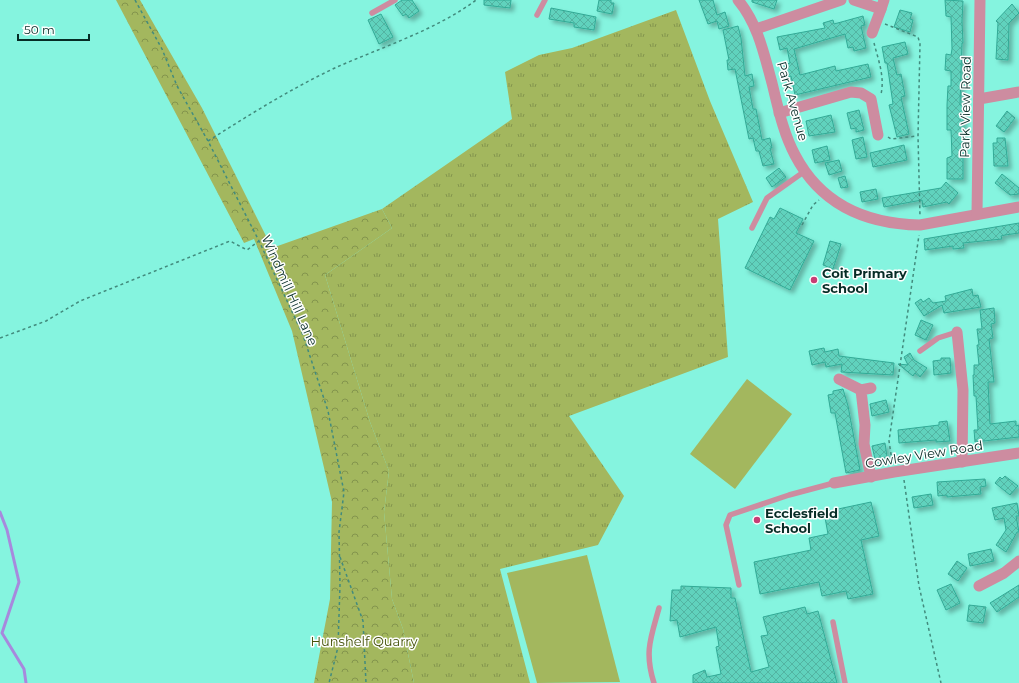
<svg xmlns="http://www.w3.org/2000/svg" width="1019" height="683" viewBox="0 0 1019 683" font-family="Montserrat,sans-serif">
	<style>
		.grass { fill: #a3b75e }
		.forest { fill: url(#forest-crowns) }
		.park { fill: url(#park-tufts) }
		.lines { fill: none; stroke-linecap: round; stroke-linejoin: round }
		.stream { stroke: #a789dd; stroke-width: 3 }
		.building { fill: url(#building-cross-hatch); stroke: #32aa96; filter: url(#shadow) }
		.path { stroke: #428b7d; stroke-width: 1.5; stroke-dasharray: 3 3; stroke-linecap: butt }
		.service { stroke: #cd8ca0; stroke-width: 5.5 }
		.minor { stroke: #cd8ca0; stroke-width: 11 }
		.poi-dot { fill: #c73d75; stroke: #fefefe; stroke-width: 1.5 }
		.labels { text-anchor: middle; stroke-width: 3; stroke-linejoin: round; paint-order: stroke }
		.street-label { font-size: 13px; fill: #062c26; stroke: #fefefe }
		.poi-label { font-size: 13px; font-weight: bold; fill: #062c26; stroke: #fefefe; text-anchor: start }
		.park-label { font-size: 13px; fill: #46530b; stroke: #fefefe }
	</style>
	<defs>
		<pattern id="forest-crowns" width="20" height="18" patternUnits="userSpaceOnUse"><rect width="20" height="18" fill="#a3b75e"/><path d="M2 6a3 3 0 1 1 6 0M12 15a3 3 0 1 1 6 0" fill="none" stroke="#83954d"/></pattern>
		<pattern id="park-tufts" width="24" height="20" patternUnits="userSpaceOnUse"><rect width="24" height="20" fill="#a3b75e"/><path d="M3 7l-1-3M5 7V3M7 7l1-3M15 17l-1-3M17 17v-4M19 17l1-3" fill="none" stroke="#83954d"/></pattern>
		<pattern id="building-cross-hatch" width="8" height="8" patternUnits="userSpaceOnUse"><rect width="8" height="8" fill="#61d2bd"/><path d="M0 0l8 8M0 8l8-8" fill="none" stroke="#53b4a2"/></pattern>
		<filter id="shadow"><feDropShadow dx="3.5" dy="3.5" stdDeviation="2" flood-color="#0004"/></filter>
	</defs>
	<rect width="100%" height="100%" fill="#85f4df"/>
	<g class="grass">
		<polygon points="747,379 792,414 735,489 690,454"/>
		<polygon points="587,555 620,682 537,683 507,573"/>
	</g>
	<polygon class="forest" points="116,0 140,0 202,108 272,248 382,209 392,228 325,275 370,422 389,471 384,512 392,599 403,629 414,683 314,683 330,599 332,502 292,331 254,239 244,243"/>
	<polygon class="park" points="676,10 710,101 753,202 718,219 728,357 569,416 624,496 598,545 500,569 530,683 414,683 403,629 392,599 384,512 389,471 370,422 325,275 392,228 382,209 512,119 505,72 539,55 572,48"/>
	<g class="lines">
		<polyline class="stream" points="0,512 7,530 19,582 2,633 24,669 26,683"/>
	</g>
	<g class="building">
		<polygon points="402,0 412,0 419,11 409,18 406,14 403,16 395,5"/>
		<polygon points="484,0 511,0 510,8 484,5"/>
		<polygon points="599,0 611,0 611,3 614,3 612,14 597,11"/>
		<polygon points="699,0 713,0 717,15 725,12 729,26 719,29 717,21 708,24"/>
		<polygon points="752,0 777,0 774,9 752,2"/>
		<polygon points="945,0 963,1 962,21 963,43 962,43 960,105 963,105 963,179 947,179 947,158 952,156 951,130 947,130 947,105 948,86 951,86 951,71 945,70 946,54 951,55 952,49 951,17 946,16"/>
		<polygon points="1012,4 1019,13 1009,23 1008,60 996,59 998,23 996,21"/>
		<polygon points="551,8 596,17 594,30 574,27 574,23 549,19"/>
		<polygon points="900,10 912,13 910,19 913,20 910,32 894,27"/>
		<polygon points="381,14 393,37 379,44 368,20"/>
		<polygon points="863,16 865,25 861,26 866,48 854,51 853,47 848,48 845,34 794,49 800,75 835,66 836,71 868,64 871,77 795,95 791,76 787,77 784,65 790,63 787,48 780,50 777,37 825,28 823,23 833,20 834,24"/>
		<polygon points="738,26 741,38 745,76 752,74 754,86 749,87 753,109 756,109 762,140 770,138 772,148 770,148 774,164 763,166 759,151 756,151 753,138 749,139 735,69 728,70 727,60 729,60 723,30"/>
		<polygon points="905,42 908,54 893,58 897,75 901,74 905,96 901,97 909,134 897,137 889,105 893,104 887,63 885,63 882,47"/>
		<polygon points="859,110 864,130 856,132 856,128 851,129 847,113"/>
		<polygon points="1007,111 1015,118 1004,132 996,126"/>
		<polygon points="831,115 835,132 809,136 806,121"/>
		<polygon points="863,137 867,157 856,159 852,140"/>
		<polygon points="997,138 1005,138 1008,166 994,166 993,143 997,143"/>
		<polygon points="904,145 907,160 873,167 870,153"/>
		<polygon points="827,146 830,160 815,163 812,150"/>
		<polygon points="839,160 842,171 829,175 825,163"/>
		<polygon points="779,168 786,177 772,187 766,178"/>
		<polygon points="1002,174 1019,188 1019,194 1010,195 995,183"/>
		<polygon points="845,176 848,187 841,188 838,178"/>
		<polygon points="946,182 958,193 949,204 947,202 923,207 922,200 884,207 882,198 941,188"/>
		<polygon points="876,189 878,199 862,202 860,192"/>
		<polygon points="780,208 803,219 796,233 814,241 790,290 745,268 770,217 774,219"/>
		<polygon points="1019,223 1019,233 1005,235 1001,236 1002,239 963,243 964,248 953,249 953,246 925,250 924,239"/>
		<polygon points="830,241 841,244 833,269 823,265"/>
		<polygon points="972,289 973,296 978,295 981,307 944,313 942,305 924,316 915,303 921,299 923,302 929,298 933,303 946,301 945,296"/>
		<polygon points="994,308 995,323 991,324 993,338 989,339 994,382 988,382 990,424 1016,421 1016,426 1019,425 1019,437 975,442 974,430 978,430 976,396 974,396 973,375 974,375 974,365 979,365 977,345 979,345 977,329 982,329 980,310"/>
		<polygon points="921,320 933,325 926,340 915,335"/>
		<polygon points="824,348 825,352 838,349 839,356 894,363 893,375 841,372 842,364 826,367 825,362 812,365 809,351"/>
		<polygon points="910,353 914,360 927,368 920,377 915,373 913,376 898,364 908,365 904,357"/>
		<polygon points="941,358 950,358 951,373 934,375 933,361 941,360"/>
		<polygon points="843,389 848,406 860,470 846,473 835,413 831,413 828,395 833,394 833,391"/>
		<polygon points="886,400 889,412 872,416 870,404"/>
		<polygon points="947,421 950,441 936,442 936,440 899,443 898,430 939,425 939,422"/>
		<polygon points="885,443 887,457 875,459 872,446"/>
		<polygon points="1005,476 1018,486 1010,495 995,483 1000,477 1002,479"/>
		<polygon points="985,479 986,486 980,487 981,494 947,497 947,495 938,496 937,482"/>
		<polygon points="931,494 933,505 914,508 912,497"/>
		<polygon points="871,502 879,536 861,540 873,594 848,599 846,591 822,596 819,582 760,594 754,562 811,550 809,538 828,534 824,512"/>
		<polygon points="1017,503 1019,516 1016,516 1019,532 1017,532 1006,552 996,545 1006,530 1004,518 995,520 992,508"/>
		<polygon points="991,549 994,561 970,566 968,554"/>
		<polygon points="957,561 967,568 958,581 948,574"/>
		<polygon points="951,584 960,603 946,610 937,590"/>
		<polygon points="1019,585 1019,597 997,612 990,603"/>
		<polygon points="681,586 731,588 731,598 735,598 751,672 769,667 761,636 768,635 763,617 805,607 807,614 818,611 837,683 693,683 693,675 705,670 707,677 721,674 716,647 719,646 716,627 680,637 677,620 670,621 672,590 681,590"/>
		<polygon points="969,605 986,607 983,623 967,621"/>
	</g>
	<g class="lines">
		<g class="path">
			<polyline points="135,0 162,49 177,86 208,141 259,241 303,335 328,411 344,492 339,532 340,585 338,647 329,683"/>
			<polyline points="885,24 918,37 920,44 918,136 920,216"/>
			<path d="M874,43C878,59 885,77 881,94"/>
			<polyline points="888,137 891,139 917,136"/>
			<path d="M208,141C249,115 292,88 337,67C380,48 438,29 476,0"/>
			<polyline points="802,225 813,205 819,200"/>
			<polyline points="0,338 46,321 80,301 230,241 247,250 259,241"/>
			<polyline points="892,461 889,441 919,235"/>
			<polyline points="904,480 919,586 941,683"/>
			<polyline points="340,557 363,621 366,683"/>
		</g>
		<g class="service">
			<polyline points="372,13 395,0"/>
			<polyline points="537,15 545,0"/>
			<polyline points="752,228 767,198 805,171"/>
			<polyline points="920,351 938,338 957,332"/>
			<polyline points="739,585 726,525 730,515 789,495 834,483"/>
			<polyline points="833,622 845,683"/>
			<path d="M654,683C644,652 651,637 659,608"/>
		</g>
		<g class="minor">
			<path d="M738,0C758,24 764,54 772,83C778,107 783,133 795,155C821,205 866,224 920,225L1019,207"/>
			<polyline points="854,0 881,9 884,0"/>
			<polyline points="756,29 841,0"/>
			<polyline points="872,33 881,9"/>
			<polyline points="979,99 1019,92"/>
			<polyline points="779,113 851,92 861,93 871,99 878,135"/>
			<polyline points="977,214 980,0"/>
			<polyline points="957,332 963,390 962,462"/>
			<polyline points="839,379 861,390"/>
			<polyline points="871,477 864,444 865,425 861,390 871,388"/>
			<polyline points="834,483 894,472 1019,453"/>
			<polyline points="979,586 1004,573 1019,561"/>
		</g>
	</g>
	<g class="poi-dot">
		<circle cx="814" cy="280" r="4"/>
		<circle cx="757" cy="520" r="4"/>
	</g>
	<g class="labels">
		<g class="street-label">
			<text transform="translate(793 101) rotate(74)" y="5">Park Avenue</text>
			<text transform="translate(965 107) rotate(-89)" y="5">Park View Road</text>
			<text transform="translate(290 290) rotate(66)" y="5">Windmill Hill Lane</text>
			<text transform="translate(924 454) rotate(-9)" y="5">Cowley View Road</text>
		</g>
		<g class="poi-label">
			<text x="822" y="278">Coit Primary<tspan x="822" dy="15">School</tspan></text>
			<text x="765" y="518">Ecclesfield<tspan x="765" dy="15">School</tspan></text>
		</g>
		<g class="park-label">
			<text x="364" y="646">Hunshelf Quarry</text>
		</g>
	</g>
	<path d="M18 34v6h71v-6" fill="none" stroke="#062c26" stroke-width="2"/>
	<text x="24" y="34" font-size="12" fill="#062c26" stroke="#fefefe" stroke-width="3" paint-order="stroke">50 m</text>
</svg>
